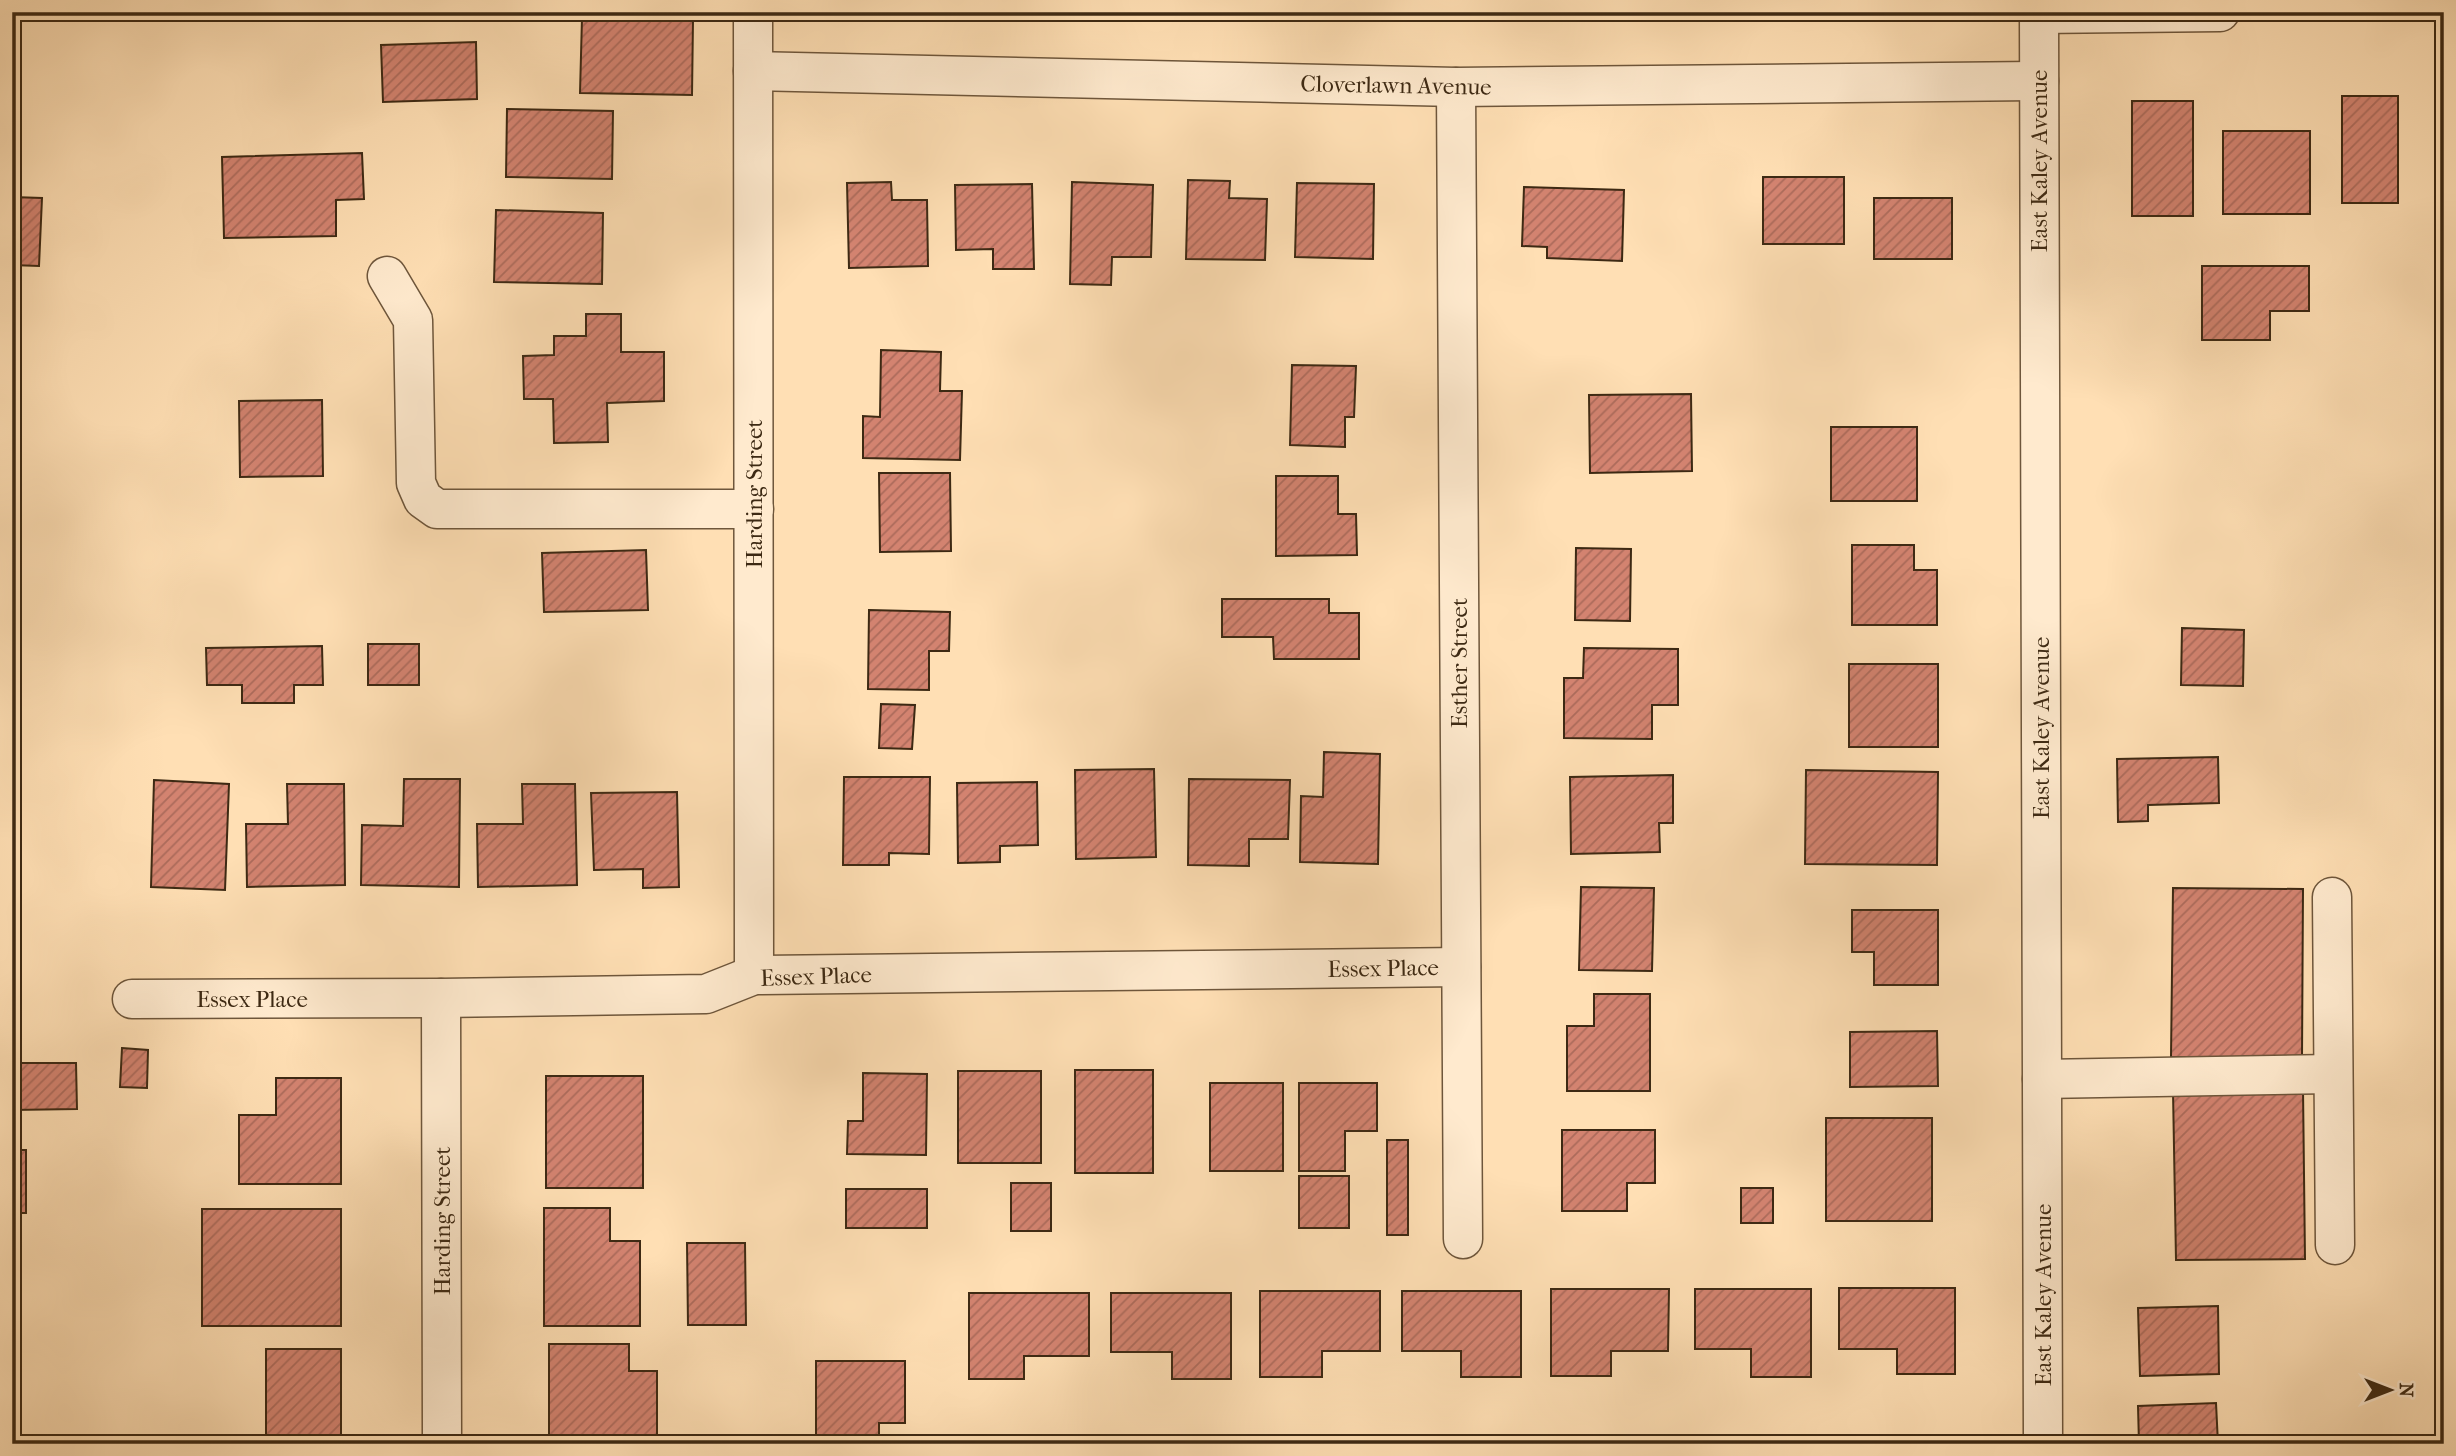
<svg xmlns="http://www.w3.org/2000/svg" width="2456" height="1456" viewBox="0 0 2456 1456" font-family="'IM FELL French Canon',serif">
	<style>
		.building { fill: url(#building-hatch); stroke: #3d2913; stroke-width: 2 }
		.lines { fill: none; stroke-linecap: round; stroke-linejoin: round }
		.minor-casing { stroke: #6e563b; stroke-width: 41 }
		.minor { stroke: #ffeace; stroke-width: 38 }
		.labels { text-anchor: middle; stroke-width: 5; stroke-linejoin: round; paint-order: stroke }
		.street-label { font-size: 23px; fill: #3d2913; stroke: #ffeace }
	</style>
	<defs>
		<pattern id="building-hatch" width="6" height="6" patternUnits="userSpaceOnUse" patternTransform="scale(1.75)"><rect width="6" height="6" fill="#d38370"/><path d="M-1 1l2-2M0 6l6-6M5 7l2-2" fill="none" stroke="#ac6b5b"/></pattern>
	</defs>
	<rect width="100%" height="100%" fill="#ffdfb4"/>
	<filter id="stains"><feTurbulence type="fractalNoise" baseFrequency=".00286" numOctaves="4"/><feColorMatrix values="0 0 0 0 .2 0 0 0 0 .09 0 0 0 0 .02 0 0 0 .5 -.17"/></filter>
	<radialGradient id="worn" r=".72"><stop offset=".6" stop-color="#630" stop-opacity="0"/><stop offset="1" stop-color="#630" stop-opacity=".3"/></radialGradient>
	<g class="building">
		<polygon points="582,18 693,20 692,95 580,93"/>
		<polygon points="476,42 477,99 383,102 381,45"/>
		<rect x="2342" y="96" width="56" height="107"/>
		<rect x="2132" y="101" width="61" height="115"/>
		<polygon points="507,109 613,111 612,179 506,177"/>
		<rect x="2223" y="131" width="87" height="83"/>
		<polygon points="362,153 364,199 336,200 336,236 224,238 222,157"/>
		<rect x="1763" y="177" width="81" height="67"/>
		<polygon points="1188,180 1230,181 1229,198 1267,199 1265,260 1186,259"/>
		<polygon points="891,182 892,200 927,200 928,266 849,268 847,183"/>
		<polygon points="1072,182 1153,185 1151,257 1112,257 1111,285 1070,284"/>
		<polygon points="1297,183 1374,184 1373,259 1295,257"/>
		<polygon points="1032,184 1034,269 993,269 993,249 956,250 955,185"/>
		<polygon points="1524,187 1624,190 1622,261 1547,258 1547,247 1522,246"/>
		<polygon points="12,197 42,198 39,266 12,265"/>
		<rect x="1874" y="198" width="78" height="61"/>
		<polygon points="496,210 603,213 602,284 494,282"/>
		<polygon points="2202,266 2309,266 2309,311 2270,311 2270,340 2202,340"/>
		<polygon points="586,314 621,314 621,352 664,352 664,401 607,403 608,442 554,443 553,399 524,399 523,356 554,355 554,336 586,336"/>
		<polygon points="881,350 941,352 940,391 962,391 960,460 863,458 863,416 880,417"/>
		<polygon points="1292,365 1356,366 1354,417 1345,417 1345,447 1290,445"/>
		<polygon points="1691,394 1692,471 1590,473 1589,395"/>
		<polygon points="322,400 323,476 240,477 239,401"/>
		<rect x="1831" y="427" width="86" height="74"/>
		<polygon points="879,473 950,473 951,551 880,552"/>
		<polygon points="1276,476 1338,476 1338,514 1356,514 1357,555 1276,556"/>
		<polygon points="1852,545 1914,545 1914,570 1937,570 1937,625 1852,625"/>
		<polygon points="1576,548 1631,549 1630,621 1575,620"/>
		<polygon points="646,550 648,610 544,612 542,553"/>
		<polygon points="1222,599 1329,599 1329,613 1359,613 1359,659 1274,659 1273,637 1222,637"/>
		<polygon points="869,610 950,612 949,651 929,651 929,690 868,689"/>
		<polygon points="2182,628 2244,630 2243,686 2181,685"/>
		<rect x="368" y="644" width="51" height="41"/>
		<polygon points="322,646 323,685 294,685 294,703 242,703 242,685 207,685 206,648"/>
		<polygon points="1584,648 1678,649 1678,705 1652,705 1652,739 1564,738 1564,678 1583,678"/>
		<rect x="1849" y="664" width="89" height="83"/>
		<polygon points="881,704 915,705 912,749 879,748"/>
		<polygon points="1324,752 1380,754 1378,864 1300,862 1301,796 1323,797"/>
		<polygon points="2218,757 2219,803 2148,805 2148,821 2118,822 2117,759"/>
		<polygon points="1154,769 1156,857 1076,859 1075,770"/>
		<polygon points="1806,770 1938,772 1937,865 1805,864"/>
		<polygon points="1673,775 1673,823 1659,823 1660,852 1571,854 1570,777"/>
		<polygon points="844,777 930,777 929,854 889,853 889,865 843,865"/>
		<polygon points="404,779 460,779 459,887 361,885 362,825 403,826"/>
		<polygon points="1189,779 1290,780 1288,839 1249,839 1249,866 1188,865"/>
		<polygon points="154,780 229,784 225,890 151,887"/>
		<polygon points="1037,782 1038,845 1000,846 1000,862 958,863 957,783"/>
		<polygon points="287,784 344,784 345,885 247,887 246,824 288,824"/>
		<polygon points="522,784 575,784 577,885 478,887 477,824 523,824"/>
		<polygon points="677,792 679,887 643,888 643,869 594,870 591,793"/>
		<polygon points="1581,887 1654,888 1652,971 1579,970"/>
		<polygon points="2173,888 2303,889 2302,1058 2171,1057"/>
		<polygon points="1852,910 1938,910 1938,985 1874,985 1874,952 1852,952"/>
		<polygon points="1594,994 1650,994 1650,1091 1567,1091 1567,1026 1594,1026"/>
		<polygon points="1937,1031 1938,1086 1850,1087 1850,1032"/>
		<polygon points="122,1048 148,1050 147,1088 120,1087"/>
		<polygon points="12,1063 76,1063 77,1109 12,1110"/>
		<rect x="1075" y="1070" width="78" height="103"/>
		<rect x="958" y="1071" width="83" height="92"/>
		<polygon points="863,1073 927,1074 926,1155 847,1154 848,1121 863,1121"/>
		<rect x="546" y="1076" width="97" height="112"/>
		<polygon points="276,1078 341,1078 341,1184 239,1184 239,1115 276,1115"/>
		<rect x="1210" y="1083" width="73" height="88"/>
		<polygon points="1299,1083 1377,1083 1377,1131 1345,1131 1345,1171 1299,1171"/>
		<polygon points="2303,1089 2305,1259 2176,1260 2173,1091"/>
		<rect x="1826" y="1118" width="106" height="103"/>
		<polygon points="1562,1130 1655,1130 1655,1183 1627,1183 1627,1211 1562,1211"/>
		<rect x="1387" y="1140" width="21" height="95"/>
		<rect x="12" y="1150" width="14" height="63"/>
		<rect x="1299" y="1176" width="50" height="52"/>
		<rect x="1011" y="1183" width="40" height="48"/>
		<rect x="1741" y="1188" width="32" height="35"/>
		<rect x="846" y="1189" width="81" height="39"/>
		<polygon points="544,1208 610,1208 610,1241 640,1241 640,1326 544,1326"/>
		<rect x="202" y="1209" width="139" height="117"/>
		<polygon points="687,1243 745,1243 746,1325 688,1325"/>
		<polygon points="1839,1288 1955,1288 1955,1374 1897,1374 1897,1349 1839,1349"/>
		<polygon points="1551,1289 1669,1289 1668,1351 1611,1351 1611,1376 1551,1376"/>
		<polygon points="1695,1289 1811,1289 1811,1377 1751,1377 1751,1349 1695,1349"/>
		<polygon points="1260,1291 1380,1291 1380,1351 1322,1351 1322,1377 1260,1377"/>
		<polygon points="1402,1291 1521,1291 1521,1377 1461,1377 1461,1351 1402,1351"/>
		<polygon points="969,1293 1089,1293 1089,1356 1024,1356 1024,1379 969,1379"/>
		<polygon points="1111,1293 1231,1293 1231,1379 1172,1379 1172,1352 1111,1352"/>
		<polygon points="2218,1306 2219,1374 2140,1376 2138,1308"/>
		<polygon points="549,1344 629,1344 629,1371 657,1371 657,1444 549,1444"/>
		<rect x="266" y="1349" width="75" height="95"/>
		<polygon points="816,1361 905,1361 905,1423 879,1423 879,1444 816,1444"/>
		<polygon points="2216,1403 2218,1444 2139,1444 2138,1406"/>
	</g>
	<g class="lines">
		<defs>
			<g id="minor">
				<polyline points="753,12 754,975"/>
				<polyline points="2039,12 2043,1444"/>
				<polyline points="2039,14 2220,12"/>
				<polyline points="753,71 1456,87 2039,81"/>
				<polyline points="1456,87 1463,1239"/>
				<polyline points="387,276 413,320 416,483 423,499 437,509 754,509"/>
				<polyline points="2332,897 2335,1245"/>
				<polyline points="441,998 442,1444"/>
				<polyline points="132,999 441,998 706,994 754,975 1461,967"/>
				<polyline points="2042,1079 2332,1074"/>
			</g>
		</defs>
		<use href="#minor" class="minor-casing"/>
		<use href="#minor" class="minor"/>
	</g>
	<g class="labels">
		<g class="street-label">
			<text transform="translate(1396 85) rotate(1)" y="8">Cloverlawn Avenue</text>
			<text transform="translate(2039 161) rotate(-90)" y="8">East Kaley Avenue</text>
			<text transform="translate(754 494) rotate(-90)" y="8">Harding Street</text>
			<text transform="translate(1459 663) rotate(-90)" y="8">Esther Street</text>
			<text transform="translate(2041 728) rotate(-90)" y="8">East Kaley Avenue</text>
			<text transform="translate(1383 968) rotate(-1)" y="8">Essex Place</text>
			<text transform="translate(816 976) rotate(-2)" y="8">Essex Place</text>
			<text x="252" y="1007">Essex Place</text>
			<text transform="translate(442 1221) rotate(-90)" y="8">Harding Street</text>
			<text transform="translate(2043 1295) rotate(-90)" y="8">East Kaley Avenue</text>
		</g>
	</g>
	<rect width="2456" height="1456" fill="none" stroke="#ffdfb4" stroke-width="42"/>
	<rect x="14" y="14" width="2428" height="1428" fill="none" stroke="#3d2913" stroke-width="3.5"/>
	<rect x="21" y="21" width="2414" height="1414" fill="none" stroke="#3d2913" stroke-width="2"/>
	<g transform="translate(2390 1390) rotate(90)" stroke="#ffeace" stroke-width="5" paint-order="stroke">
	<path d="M0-5L12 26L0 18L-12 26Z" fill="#3d2913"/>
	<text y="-10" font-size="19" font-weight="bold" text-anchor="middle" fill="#3d2913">N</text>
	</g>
	<rect width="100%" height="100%" filter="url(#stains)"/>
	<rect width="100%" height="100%" fill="url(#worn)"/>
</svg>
